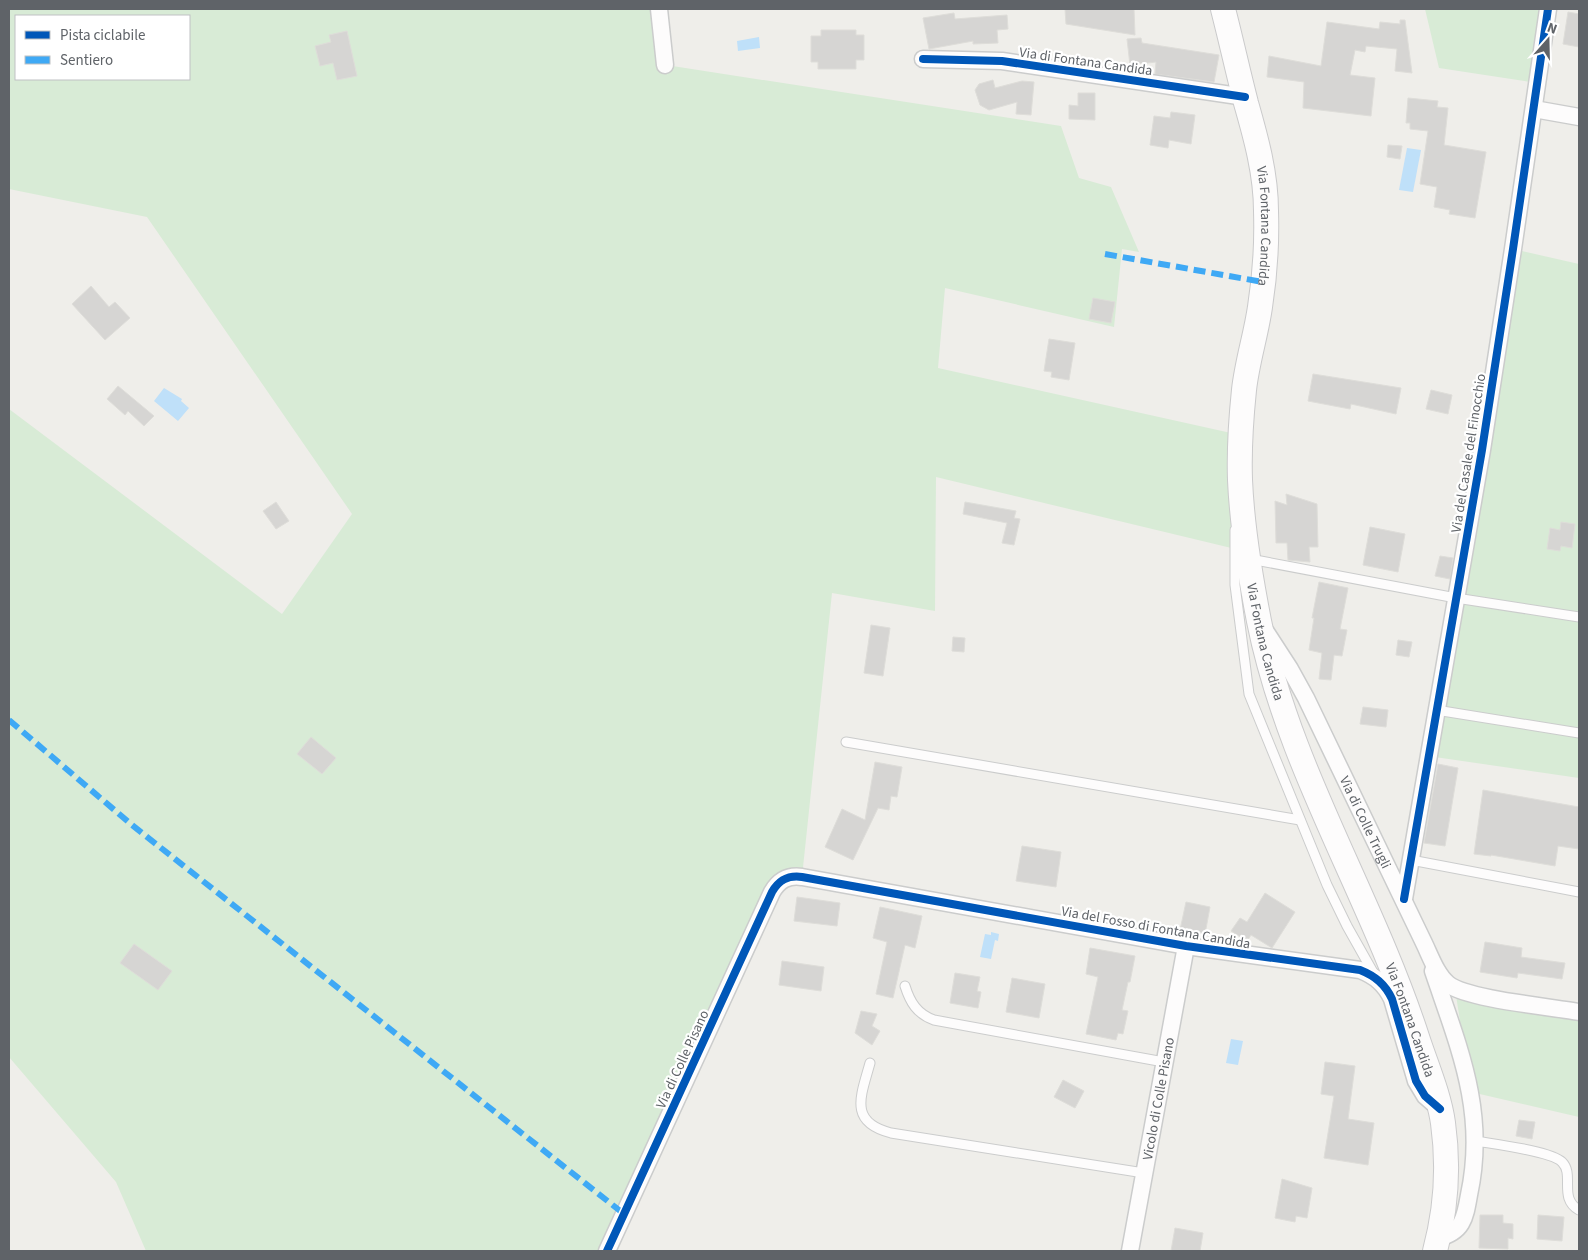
<svg xmlns="http://www.w3.org/2000/svg" width="1588" height="1260" viewBox="0 0 1588 1260" font-family="'Source Sans 3',sans-serif">
	<style>
		.green { fill: #d8ebd6; fill-rule: evenodd }
		.water { fill: #bfe0f9 }
		.building { fill: #d6d5d3; stroke: #deddd9 }
		.lines { fill: none; stroke-linecap: round; stroke-linejoin: round }
		.lane-casing { stroke: #cbcccc; stroke-width: 11 }
		.street-casing { stroke: #cbcccc; stroke-width: 19 }
		.secondary-casing { stroke: #cacacb; stroke-width: 26 }
		.lane { stroke: #fdfcfc; stroke-width: 9 }
		.street { stroke: #fdfcfc; stroke-width: 16 }
		.secondary { stroke: #fdfcfc; stroke-width: 24 }
		.quiet { stroke: #3fa9f5; stroke-width: 6; stroke-dasharray: 12 6; stroke-linecap: butt }
		.cycleway-casing { stroke: #fff; stroke-width: 11 }
		.cycleway { stroke: #0057b8; stroke-width: 8 }
		.labels { text-anchor: middle; stroke-width: 4.5; stroke-linejoin: round; paint-order: stroke }
		.street-label { font-size: 14px; fill: #5f6368; stroke: #fff }
	</style>
	<rect width="100%" height="100%" fill="#efeeea"/>
	<g class="green">
		<path d="M9,9H659L666,65L1061,126L1079,178L1111,187L1139,252L1122,249L1114,327L945,288L938,368L1240,435L1248,552L936,477L935,611L832,593L802,877L787,878L607,1251H146L116,1182L9,1057V409L282,614L352,514L147,217L9,189ZM16,16H189V79H16Z"/>
		<polygon points="1425,9 1548,9 1537,83 1439,68"/>
		<polygon points="1513,249 1579,264 1579,778 1428,756"/>
		<polygon points="1455,989 1579,1012 1579,1117 1471,1092"/>
	</g>
	<g class="water">
		<polygon points="759,37 760,48 738,51 737,41"/>
		<polygon points="1407,148 1421,150 1413,192 1399,190"/>
		<polygon points="164,388 182,399 181,401 189,408 178,421 154,401"/>
		<polygon points="991,932 999,934 998,941 995,940 991,959 980,957 985,934 991,935"/>
		<polygon points="1231,1039 1243,1041 1238,1065 1226,1063"/>
	</g>
	<g class="building">
		<polygon points="1065,9 1134,9 1135,35 1066,24"/>
		<polygon points="1568,12 1579,14 1579,47 1563,44"/>
		<polygon points="954,13 955,19 1007,15 1008,29 997,30 998,43 973,44 973,41 929,49 923,18"/>
		<polygon points="1400,20 1405,20 1412,73 1395,71 1397,49 1366,46 1365,52 1355,50 1350,75 1375,78 1371,116 1303,108 1304,82 1267,77 1269,56 1321,66 1327,22 1379,29 1380,22 1400,24"/>
		<polygon points="821,30 856,30 856,35 864,35 864,60 856,60 856,69 818,69 818,62 811,62 811,36 821,36"/>
		<polygon points="347,31 357,76 337,80 333,63 320,66 315,46 331,42 329,35"/>
		<polygon points="1141,38 1142,43 1219,55 1214,82 1155,74 1156,62 1130,65 1127,39"/>
		<polygon points="993,80 995,88 1022,81 1034,82 1031,115 1016,114 1017,102 989,110 980,105 975,90 979,84"/>
		<polygon points="1078,93 1095,93 1095,120 1069,119 1069,105 1078,106"/>
		<polygon points="1408,98 1438,101 1437,107 1448,108 1444,145 1486,152 1475,218 1449,214 1450,210 1434,207 1437,187 1420,184 1428,131 1410,129 1410,123 1406,123"/>
		<polygon points="1171,112 1195,115 1191,144 1169,140 1168,148 1150,145 1154,116 1170,118"/>
		<polygon points="1388,145 1402,146 1400,159 1387,157"/>
		<polygon points="91,286 109,307 115,302 130,318 105,340 72,304"/>
		<polygon points="1093,298 1115,302 1111,323 1089,319"/>
		<polygon points="1049,339 1075,343 1069,380 1051,377 1052,372 1044,371"/>
		<polygon points="1313,374 1401,388 1396,414 1351,404 1350,409 1308,401"/>
		<polygon points="118,386 154,416 144,426 128,411 125,415 107,399"/>
		<polygon points="1431,390 1452,395 1448,414 1426,409"/>
		<polygon points="1286,494 1317,504 1318,547 1309,547 1310,562 1288,560 1287,543 1276,543 1275,501 1287,505"/>
		<polygon points="276,502 289,521 276,529 263,511"/>
		<polygon points="965,502 1016,511 1014,518 1020,519 1014,545 1002,543 1007,523 963,514"/>
		<polygon points="1561,522 1575,524 1572,548 1561,546 1560,551 1547,549 1550,528 1560,530"/>
		<polygon points="1370,527 1405,534 1398,572 1363,565"/>
		<polygon points="1440,556 1453,558 1450,579 1435,576"/>
		<polygon points="1319,582 1348,588 1340,629 1347,630 1342,656 1334,655 1331,680 1319,679 1322,653 1309,650 1314,618 1312,618"/>
		<polygon points="871,625 890,628 883,676 864,673"/>
		<polygon points="953,637 965,638 964,652 952,651"/>
		<polygon points="1398,640 1412,642 1409,657 1396,655"/>
		<polygon points="1363,707 1388,710 1386,727 1360,724"/>
		<polygon points="311,737 336,758 322,774 297,754"/>
		<polygon points="875,762 902,767 897,797 891,796 889,810 878,808 853,860 825,847 842,809 865,820"/>
		<polygon points="1438,764 1458,768 1445,846 1424,843"/>
		<polygon points="1483,790 1579,807 1579,849 1558,846 1555,866 1491,855 1491,856 1474,854"/>
		<polygon points="1022,846 1061,852 1056,887 1016,881"/>
		<polygon points="1265,893 1295,912 1272,948 1251,935 1247,941 1231,931 1240,918 1247,922"/>
		<polygon points="797,897 840,903 837,926 794,921"/>
		<polygon points="1186,902 1210,907 1205,934 1180,930"/>
		<polygon points="880,907 922,916 915,948 905,945 893,998 876,994 887,942 873,938"/>
		<polygon points="1485,942 1522,948 1521,957 1565,963 1562,979 1518,973 1517,978 1480,972"/>
		<polygon points="134,944 172,971 158,990 120,963"/>
		<polygon points="1090,948 1135,956 1130,982 1128,982 1122,1010 1128,1011 1123,1034 1118,1033 1116,1040 1086,1034 1098,977 1086,974"/>
		<polygon points="782,961 824,967 821,991 779,985"/>
		<polygon points="955,973 980,977 977,991 981,992 978,1008 950,1003"/>
		<polygon points="1012,978 1045,984 1039,1018 1006,1012"/>
		<polygon points="861,1011 877,1014 872,1026 880,1031 872,1045 855,1033"/>
		<polygon points="1325,1062 1355,1066 1348,1119 1374,1123 1368,1165 1324,1158 1334,1096 1321,1094"/>
		<polygon points="1063,1080 1084,1091 1075,1108 1054,1097"/>
		<polygon points="1519,1120 1535,1122 1532,1139 1516,1136"/>
		<polygon points="1282,1179 1312,1188 1307,1218 1296,1216 1295,1222 1275,1218"/>
		<polygon points="1480,1215 1503,1215 1503,1223 1513,1224 1513,1239 1508,1238 1508,1249 1479,1248"/>
		<polygon points="1538,1215 1564,1217 1562,1241 1537,1239"/>
		<polygon points="1175,1228 1203,1233 1200,1251 1171,1251"/>
	</g>
	<g class="lines">
		<defs>
			<g id="lane">
				<polyline points="1235,530 1235,585 1249,694 1327,885 1347,926 1374,974"/>
				<polyline points="1250,559 1456,598 1579,617"/>
				<polyline points="1436,710 1579,733"/>
				<polyline points="846,742 1300,820"/>
				<polyline points="1411,860 1579,892"/>
				<path d="M905,986C910,1002 917,1014 934,1020L1164,1062"/>
				<path d="M870,1063C861,1096 848,1122 891,1133L1144,1173"/>
				<path d="M1476,1141C1493,1144 1551,1151 1562,1162C1575,1175 1558,1198 1579,1210"/>
			</g>
			<g id="street">
				<polyline points="659,9 665,65"/>
				<polyline points="923,59 1002,61 1245,97"/>
				<polyline points="1534,109 1579,117"/>
				<path id="s1" d="M1266,632L1290,669L1306,698L1423,941C1430,955 1436,974 1448,984C1466,999 1552,1007 1579,1012"/>
				<polyline points="1404,899 1482,450 1513,249 1548,9"/>
				<path d="M1433,971C1459,1048 1487,1112 1469,1195C1465,1218 1463,1232 1438,1238"/>
				<path d="M607,1251L772,892C779,880 788,875 802,877L1186,946L1360,970C1375,976 1385,984 1392,999L1416,1081L1425,1096L1440,1109"/>
				<path id="s2" d="M1130,1251L1186,946"/>
			</g>
			<g id="secondary">
				<path id="s3" d="M1223,9C1231,40 1238,72 1246,103C1256,138 1266,174 1266,211C1267,243 1265,275 1260,307C1256,335 1247,362 1244,390C1241,419 1239,450 1240,480C1242,526 1250,575 1259,621C1288,767 1371,895 1417,1037C1426,1065 1439,1094 1443,1123C1449,1166 1446,1210 1435,1251"/>
			</g>
		</defs>
		<use href="#lane" class="lane-casing"/>
		<use href="#street" class="street-casing"/>
		<use href="#secondary" class="secondary-casing"/>
		<use href="#lane" class="lane"/>
		<use href="#street" class="street"/>
		<use href="#secondary" class="secondary"/>
		<g class="quiet">
			<polyline points="1105,254 1263,282"/>
			<polyline points="9,720 132,825 624,1214"/>
		</g>
		<defs>
			<g id="cycleway">
				<polyline points="923,59 1002,61 1245,97"/>
				<polyline points="1404,899 1482,450 1513,249 1548,9"/>
				<path d="M607,1251L772,892C779,880 788,875 802,877L1186,946L1360,970C1375,976 1385,984 1392,999L1416,1081L1425,1096L1440,1109"/>
			</g>
		</defs>
		<use href="#cycleway" class="cycleway-casing"/>
		<use href="#cycleway" class="cycleway"/>
	</g>
	<g class="labels">
		<g class="street-label">
			<text transform="translate(1086 61) rotate(8)" y="5">Via di Fontana Candida</text>
			<text dy="5" stroke="none"><textPath href="#s3" startOffset="222">Via Fontana Candida</textPath></text>
			<text transform="translate(1468 453) rotate(-81)" y="5">Via del Casale del Finocchio</text>
			<text dy="5" stroke="none"><textPath href="#s3" startOffset="642">Via Fontana Candida</textPath></text>
			<text dy="5" stroke="none"><textPath href="#s1" startOffset="215">Via di Colle Trugli</textPath></text>
			<text transform="translate(1156 927) rotate(10)" y="5">Via del Fosso di Fontana Candida</text>
			<text dy="5" stroke="none"><textPath href="#s3" startOffset="1048">Via Fontana Candida</textPath></text>
			<text transform="translate(682 1059) rotate(-65)" y="5">Via di Colle Pisano</text>
			<text dy="5" stroke="none"><textPath href="#s2" startOffset="155">Vicolo di Colle Pisano</textPath></text>
		</g>
	</g>
	<rect width="1588" height="1260" fill="none" stroke="#5f6368" stroke-width="20"/>
	<rect x="15" y="15" width="175" height="65" fill="#ffffff" stroke="#bfc1c3"/>
	<rect x="25" y="31" width="25" height="8" fill="#0057b8" stroke="#bfc1c3"/>
	<text x="60" y="40" font-size="15" fill="#5f6368">Pista ciclabile</text>
	<rect x="25" y="56" width="25" height="8" fill="#3fa9f5" stroke="#bfc1c3"/>
	<text x="60" y="65" font-size="15" fill="#5f6368">Sentiero</text>
	<g transform="translate(1548 40) rotate(20)" stroke="#ffffff" stroke-width="4" paint-order="stroke">
	<path d="M0-4L9 19L0 12L-9 19Z" fill="#5f6368"/>
	<text y="-8" font-size="14" font-weight="bold" text-anchor="middle" fill="#5f6368">N</text>
	</g>
</svg>
